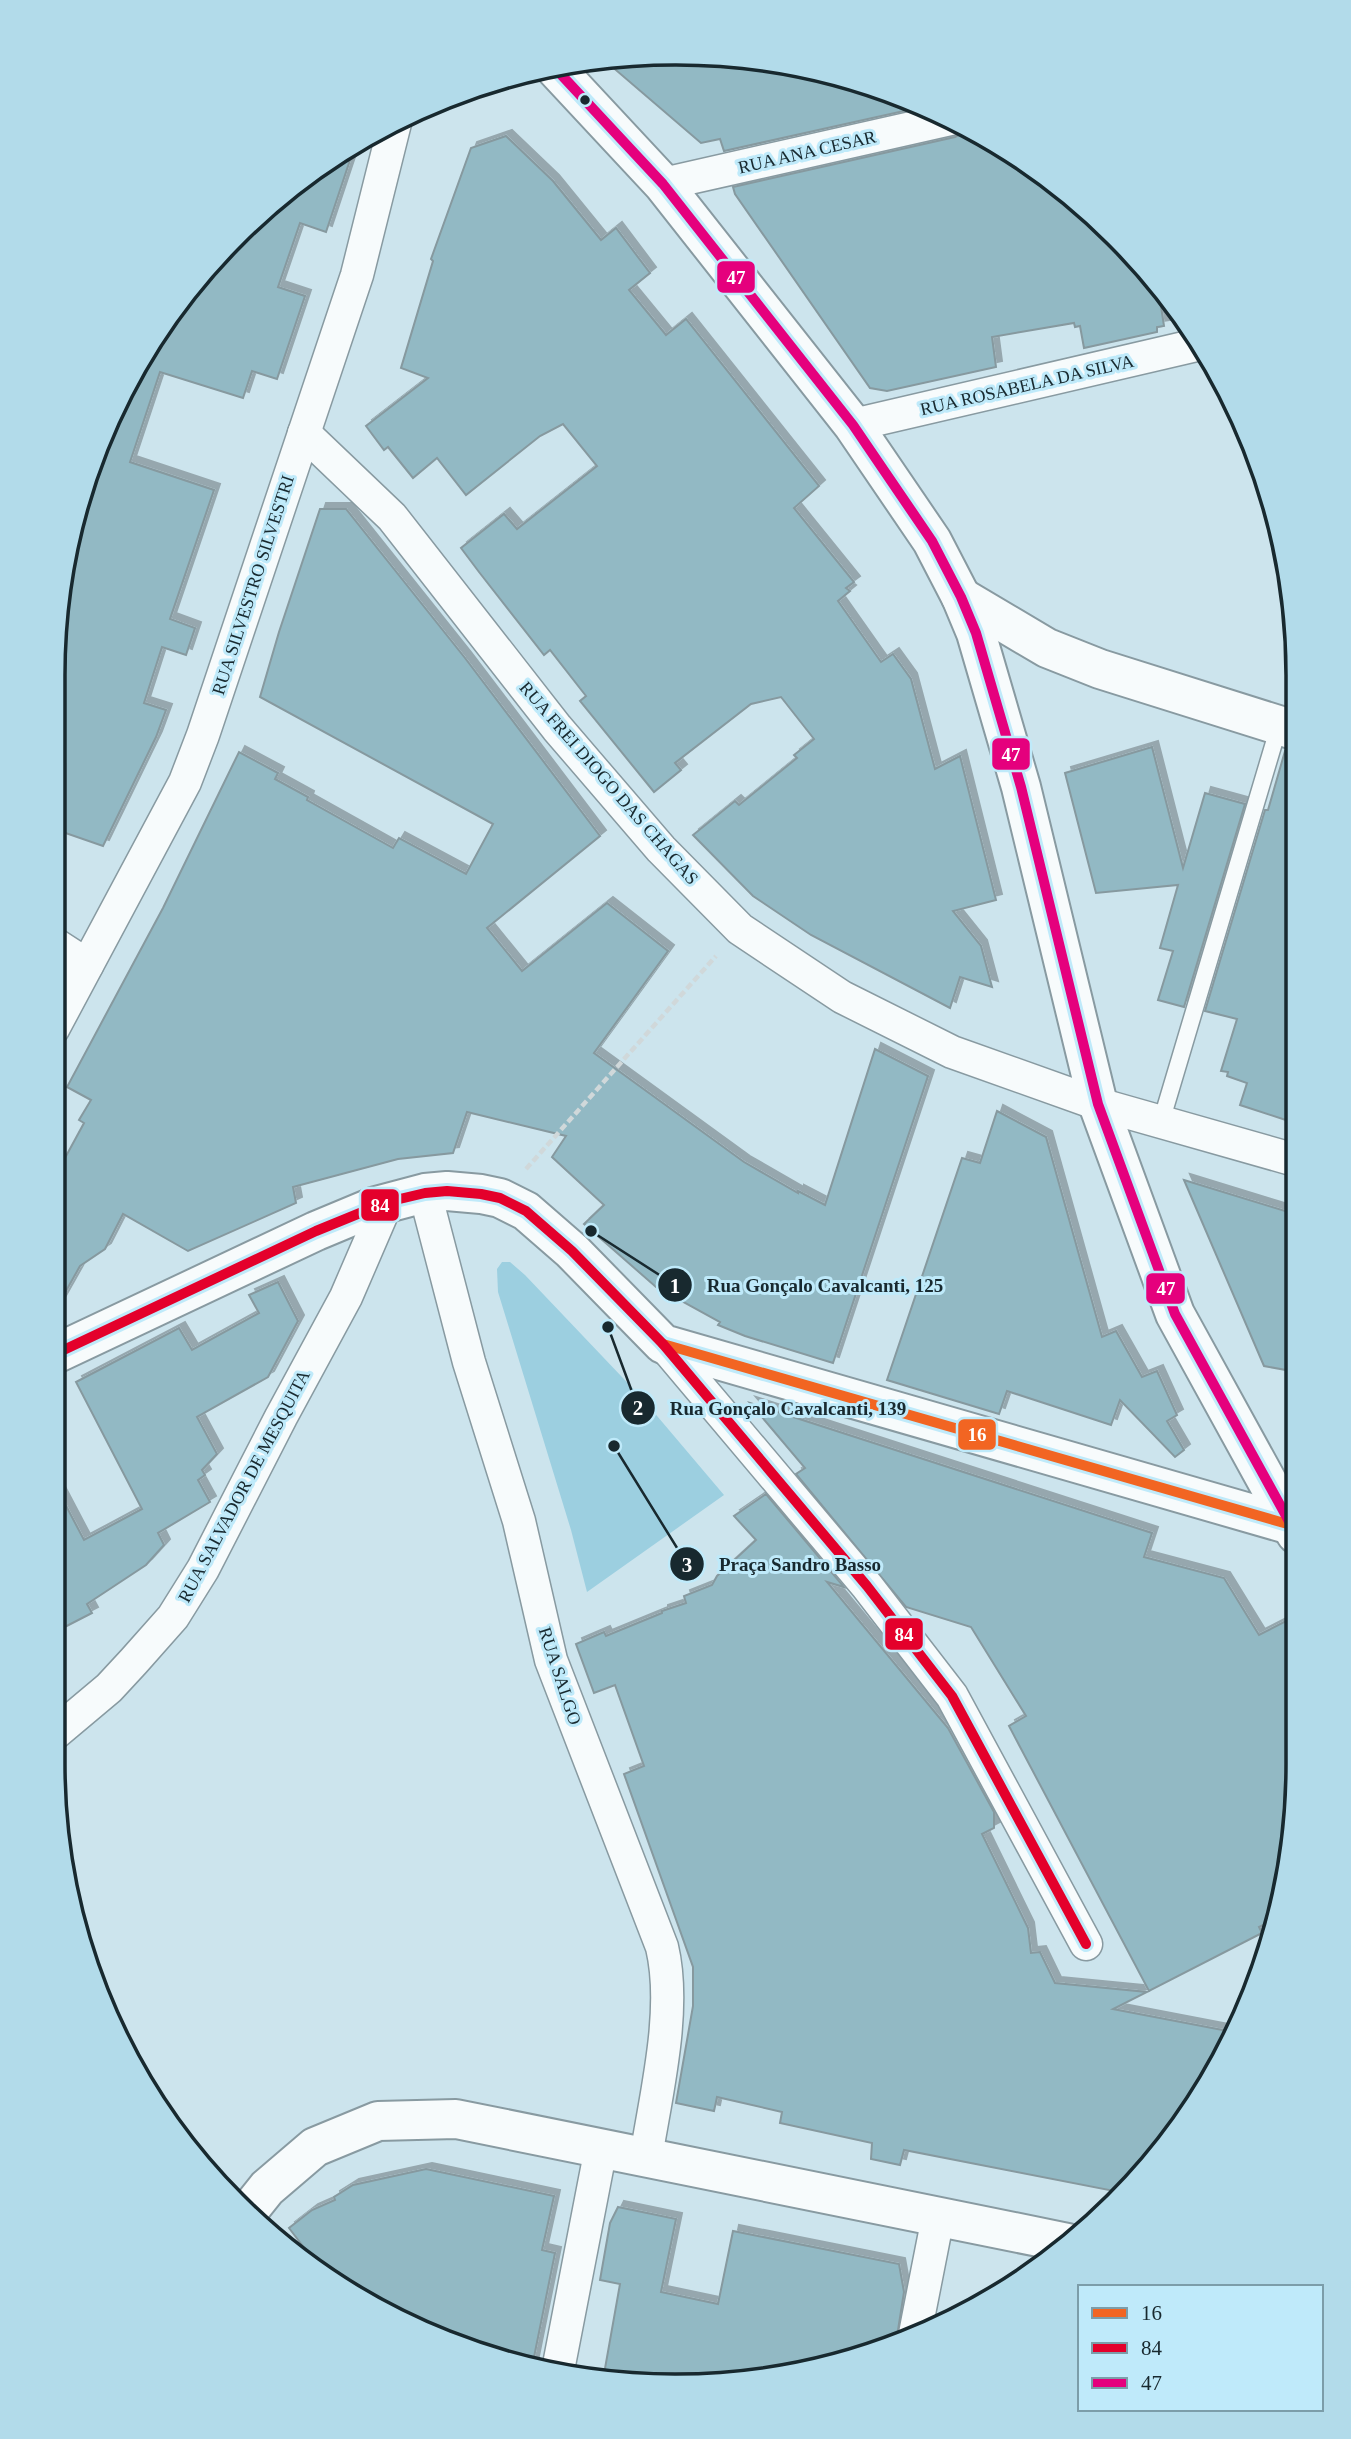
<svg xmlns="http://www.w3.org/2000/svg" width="1351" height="2439" viewBox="0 0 1351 2439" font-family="'Times New Roman',serif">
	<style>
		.green { fill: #9ccfe0 }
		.building { fill: #92b9c4; stroke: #86999f; stroke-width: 2; filter: url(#shadow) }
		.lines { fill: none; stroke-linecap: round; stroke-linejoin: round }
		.lane-casing { stroke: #889aa1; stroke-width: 19 }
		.street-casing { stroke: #889aa1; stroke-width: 35 }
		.secondary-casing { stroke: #889aa1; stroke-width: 42 }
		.path { stroke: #d0d8da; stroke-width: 4.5; stroke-dasharray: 7 3.5; stroke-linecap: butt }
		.lane { stroke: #f7fbfc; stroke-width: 16 }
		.street { stroke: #f7fbfc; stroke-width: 32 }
		.secondary { stroke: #f7fbfc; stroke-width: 38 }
		.bus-1-casing { stroke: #bfeafa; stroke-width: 16 }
		.bus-2-casing { stroke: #bfeafa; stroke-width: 16 }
		.bus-3-casing { stroke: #bfeafa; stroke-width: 16 }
		.bus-1 { stroke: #f26522; stroke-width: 10 }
		.bus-2 { stroke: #e4002b; stroke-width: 10 }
		.bus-3 { stroke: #e5007d; stroke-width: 10 }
		.bus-dot { fill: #18292f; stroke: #bfeafa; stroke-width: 2.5 }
		.labels { text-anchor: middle; stroke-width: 6; stroke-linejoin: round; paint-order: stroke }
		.street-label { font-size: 18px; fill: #18292f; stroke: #bfeafa }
		.rim { fill: none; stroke: #18292f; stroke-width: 3.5 }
		.leader { fill: none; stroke: #18292f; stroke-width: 2.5 }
		.callout-dot { fill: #18292f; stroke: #bfeafa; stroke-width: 2.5 }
		.mark-label { font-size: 21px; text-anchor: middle; font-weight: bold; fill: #fff }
		.callout-label { font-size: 19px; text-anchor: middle; font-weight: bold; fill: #18292f; stroke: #bfeafa; stroke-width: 6; stroke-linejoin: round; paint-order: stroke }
		.line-badge { stroke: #bfeafa; stroke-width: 2.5 }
		.badge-label { font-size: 19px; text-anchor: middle; font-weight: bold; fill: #fff }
	</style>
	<defs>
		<filter id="shadow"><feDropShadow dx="6" dy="-6" stdDeviation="0" flood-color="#0004"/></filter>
	</defs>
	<rect width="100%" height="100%" fill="#cce4ed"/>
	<polygon class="green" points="502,1262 510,1262 525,1275 641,1397 724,1495 587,1592 571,1530 498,1292 497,1269"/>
	<g class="building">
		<polygon points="634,54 756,58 875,85 922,107 724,151 720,139 701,143 603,59"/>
		<polygon points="967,127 987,136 1115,234 1158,287 1164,326 1157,327 1157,332 1084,348 1080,326 1075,327 1074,323 992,337 996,367 887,391 870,388 735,194 733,187 955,137 963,133"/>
		<polygon points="506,136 553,181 601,240 616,228 650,273 629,290 666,335 686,319 819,486 794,508 854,582 846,588 850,591 838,601 881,662 893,654 911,679 935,769 960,756 996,900 953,911 981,946 992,987 960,977 950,1008 811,935 753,896 693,835 735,801 739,805 797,758 794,755 814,739 781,697 751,704 675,763 681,770 654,792 580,701 586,696 550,650 544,655 479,572 461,548 504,514 517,529 597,466 563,424 540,436 466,495 437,458 413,478 388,447 384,450 366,426 428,378 401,368 433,261 431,259 471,148"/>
		<polygon points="355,145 326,232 300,223 278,287 305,296 277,379 252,371 243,398 160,372 130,462 214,490 170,619 195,628 186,655 162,647 144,703 166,710 156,737 103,846 54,829 54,635 74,514 136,364 207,265 296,181"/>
		<polygon points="320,509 346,509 465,658 600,836 487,928 522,971 607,903 668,951 594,1053 744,1162 798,1193 798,1191 825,1205 875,1049 928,1076 833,1363 745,1336 718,1325 720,1322 656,1287 584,1224 604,1205 552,1157 566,1136 467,1112 453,1153 398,1159 293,1187 296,1203 188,1251 123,1214 105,1249 80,1266 53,1314 53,1180 84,1123 79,1120 91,1100 67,1087 163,908 239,752 278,773 275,779 308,797 307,800 393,848 399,838 466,874 493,824 260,697 279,632"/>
		<polygon points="1152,747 1183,868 1205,793 1245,804 1184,1007 1158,1000 1173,951 1160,948 1178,885 1096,893 1065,773"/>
		<polygon points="1285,751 1294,752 1295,1123 1240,1105 1247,1083 1227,1076 1228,1072 1221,1071 1237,1019 1205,1011 1265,810 1268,810"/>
		<polygon points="997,1111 1046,1137 1102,1337 1116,1331 1142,1377 1157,1371 1177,1415 1167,1421 1184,1450 1175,1457 1120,1400 1111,1425 1007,1391 999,1414 887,1380 962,1158 980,1163"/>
		<polygon points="1184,1180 1295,1214 1296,1359 1289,1357 1286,1370 1264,1366"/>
		<polygon points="278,1282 298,1321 268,1377 197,1417 217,1454 202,1470 205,1475 198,1480 210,1502 158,1533 164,1545 146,1565 87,1604 92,1613 53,1633 53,1481 84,1540 142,1509 76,1382 179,1328 192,1350 259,1313 249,1295"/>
		<polygon points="750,1403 1152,1533 1144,1557 1224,1578 1259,1635 1286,1621 1297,1640 1297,1804 1278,1918 1259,1927 1262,1933 1149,1991 1009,1726 1026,1716 971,1627 906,1607 796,1474 805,1468"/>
		<polygon points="766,1494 844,1587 827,1582 948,1728 994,1812 994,1828 982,1834 1028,1928 1031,1953 1040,1952 1055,1983 1147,1992 1113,2009 1233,2032 1215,2075 1119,2192 904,2150 900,2165 871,2159 872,2143 780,2123 782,2112 717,2097 714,2111 676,2103 693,2006 693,1967 624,1774 644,1766 615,1685 594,1693 576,1644 604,1632 606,1636 662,1613 662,1611 686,1603 684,1596 712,1585 717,1576 756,1540 734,1516"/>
		<polygon points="426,2169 554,2196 542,2250 555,2253 532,2367 515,2365 330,2282 306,2260 308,2253 289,2228 312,2210 335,2200 334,2197 353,2185"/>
		<polygon points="618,2207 676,2219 661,2292 718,2304 733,2231 899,2264 904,2292 896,2343 717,2385 604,2374 620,2284 600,2280 610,2223"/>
	</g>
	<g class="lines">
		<defs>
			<polyline id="lane" points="1161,1122 1279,726"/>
			<g id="street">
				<polyline points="663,184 951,119"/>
				<polyline points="853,425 1201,344"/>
				<polyline points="304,433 392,517 557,728 661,849 740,929 842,997 952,1052 1098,1104 1295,1160"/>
				<polyline points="53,943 87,965"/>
				<polyline points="53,1029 185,782 203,735 357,275 396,119"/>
				<path d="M425,1193L469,1362L519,1521L551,1660L662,1947C677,2010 656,2094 646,2157"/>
				<polyline points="663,1344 867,1586 952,1696 1086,1944"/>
				<polyline points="53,1735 109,1688 134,1661 173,1617 203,1569 281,1417 346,1297 387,1202"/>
				<polyline points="914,2339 938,2217"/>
				<polyline points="558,2370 601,2148"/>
			</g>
			<g id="secondary">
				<polyline points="554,67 663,184 853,425 932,541 961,597 976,633 1021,787 1098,1104 1175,1314 1296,1534"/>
				<polyline points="961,597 1047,648 1100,669 1294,730"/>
				<polyline points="53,1355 316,1231 376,1206 425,1193 447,1191 481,1194 500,1198 526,1211 572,1251 663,1344 1291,1525"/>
				<polyline points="251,2208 267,2188 315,2147 378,2121 456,2119 1068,2243"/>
			</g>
		</defs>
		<use href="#lane" class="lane-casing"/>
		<use href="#street" class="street-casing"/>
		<use href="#secondary" class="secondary-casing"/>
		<polyline class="path" points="526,1169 716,956"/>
		<use href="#lane" class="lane"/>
		<use href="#street" class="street"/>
		<use href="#secondary" class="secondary"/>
		<defs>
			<polyline id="bus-1" points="663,1344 1291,1525"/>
			<polyline id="bus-2" points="53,1355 316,1231 387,1202 425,1193 447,1191 481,1194 500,1198 526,1211 572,1251 663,1344 867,1586 952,1696 1086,1944"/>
			<polyline id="bus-3" points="554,67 663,184 853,425 932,541 961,597 976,633 1021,787 1098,1104 1175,1314 1296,1534"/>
		</defs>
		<use href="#bus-1" class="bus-1-casing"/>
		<use href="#bus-2" class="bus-2-casing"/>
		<use href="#bus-3" class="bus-3-casing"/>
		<use href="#bus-1" class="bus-1"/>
		<use href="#bus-2" class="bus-2"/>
		<use href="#bus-3" class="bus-3"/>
	</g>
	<circle class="bus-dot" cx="585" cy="100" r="6"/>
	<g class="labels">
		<g class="street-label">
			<text transform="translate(807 152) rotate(-13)" y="6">RUA ANA CESAR</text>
			<text transform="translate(1027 385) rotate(-13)" y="6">RUA ROSABELA DA SILVA</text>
			<text transform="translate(253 585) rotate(-72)" y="6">RUA SILVESTRO SILVESTRI</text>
			<text transform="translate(609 783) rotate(49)" y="6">RUA FREI DIOGO DAS CHAGAS</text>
			<text transform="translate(244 1486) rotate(-62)" y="6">RUA SALVADOR DE MESQUITA</text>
			<text transform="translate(560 1676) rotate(72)" y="6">RUA SALGO</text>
		</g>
	</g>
	<path d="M0 0H1351V2439H0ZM675 65H676A610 610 0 0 1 1286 675V1764A610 610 0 0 1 676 2374H675A610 610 0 0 1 65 1764V675A610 610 0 0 1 675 65Z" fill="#b2dbea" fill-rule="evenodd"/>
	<path class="rim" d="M675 65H676A610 610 0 0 1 1286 675V1764A610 610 0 0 1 676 2374H675A610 610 0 0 1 65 1764V675A610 610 0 0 1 675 65Z"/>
	<path class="leader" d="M591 1231L675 1285M608 1327L638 1408M614 1446L687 1564"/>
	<g class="callout-dot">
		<circle cx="591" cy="1231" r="7"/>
		<circle cx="608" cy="1327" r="7"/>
		<circle cx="614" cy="1446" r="7"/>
		<circle cx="675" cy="1285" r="18"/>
		<circle cx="638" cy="1408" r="18"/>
		<circle cx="687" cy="1564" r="18"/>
	</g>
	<g class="mark-label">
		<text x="675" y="1293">1</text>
		<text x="638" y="1415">2</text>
		<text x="687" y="1572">3</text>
	</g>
	<g class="callout-label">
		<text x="825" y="1292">Rua Gonçalo Cavalcanti, 125</text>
		<text x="788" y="1415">Rua Gonçalo Cavalcanti, 139</text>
		<text x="800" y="1571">Praça Sandro Basso</text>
	</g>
	<g class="line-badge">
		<rect x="716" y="260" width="40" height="34" rx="7" fill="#e5007d"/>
		<rect x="991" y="737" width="40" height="34" rx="7" fill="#e5007d"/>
		<rect x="360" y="1188" width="40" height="34" rx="7" fill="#e4002b"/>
		<rect x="1145" y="1272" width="41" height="33" rx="7" fill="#e5007d"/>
		<rect x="957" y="1418" width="40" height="33" rx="7" fill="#f26522"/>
		<rect x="884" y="1617" width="40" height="34" rx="7" fill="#e4002b"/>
	</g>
	<g class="badge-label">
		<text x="736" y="284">47</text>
		<text x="1011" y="761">47</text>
		<text x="380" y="1212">84</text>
		<text x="1166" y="1295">47</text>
		<text x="977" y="1441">16</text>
		<text x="904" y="1641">84</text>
	</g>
	<rect x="1078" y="2285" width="245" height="126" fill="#bfeafa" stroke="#7c9da9" stroke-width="2"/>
	<rect x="1092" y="2308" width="35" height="10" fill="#f26522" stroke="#7c9da9" stroke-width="2"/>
	<text x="1141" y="2320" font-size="21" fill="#18292f">16</text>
	<rect x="1092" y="2343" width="35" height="10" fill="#e4002b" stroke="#7c9da9" stroke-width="2"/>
	<text x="1141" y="2355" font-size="21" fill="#18292f">84</text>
	<rect x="1092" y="2378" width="35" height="10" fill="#e5007d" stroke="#7c9da9" stroke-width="2"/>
	<text x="1141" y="2390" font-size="21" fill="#18292f">47</text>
</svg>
